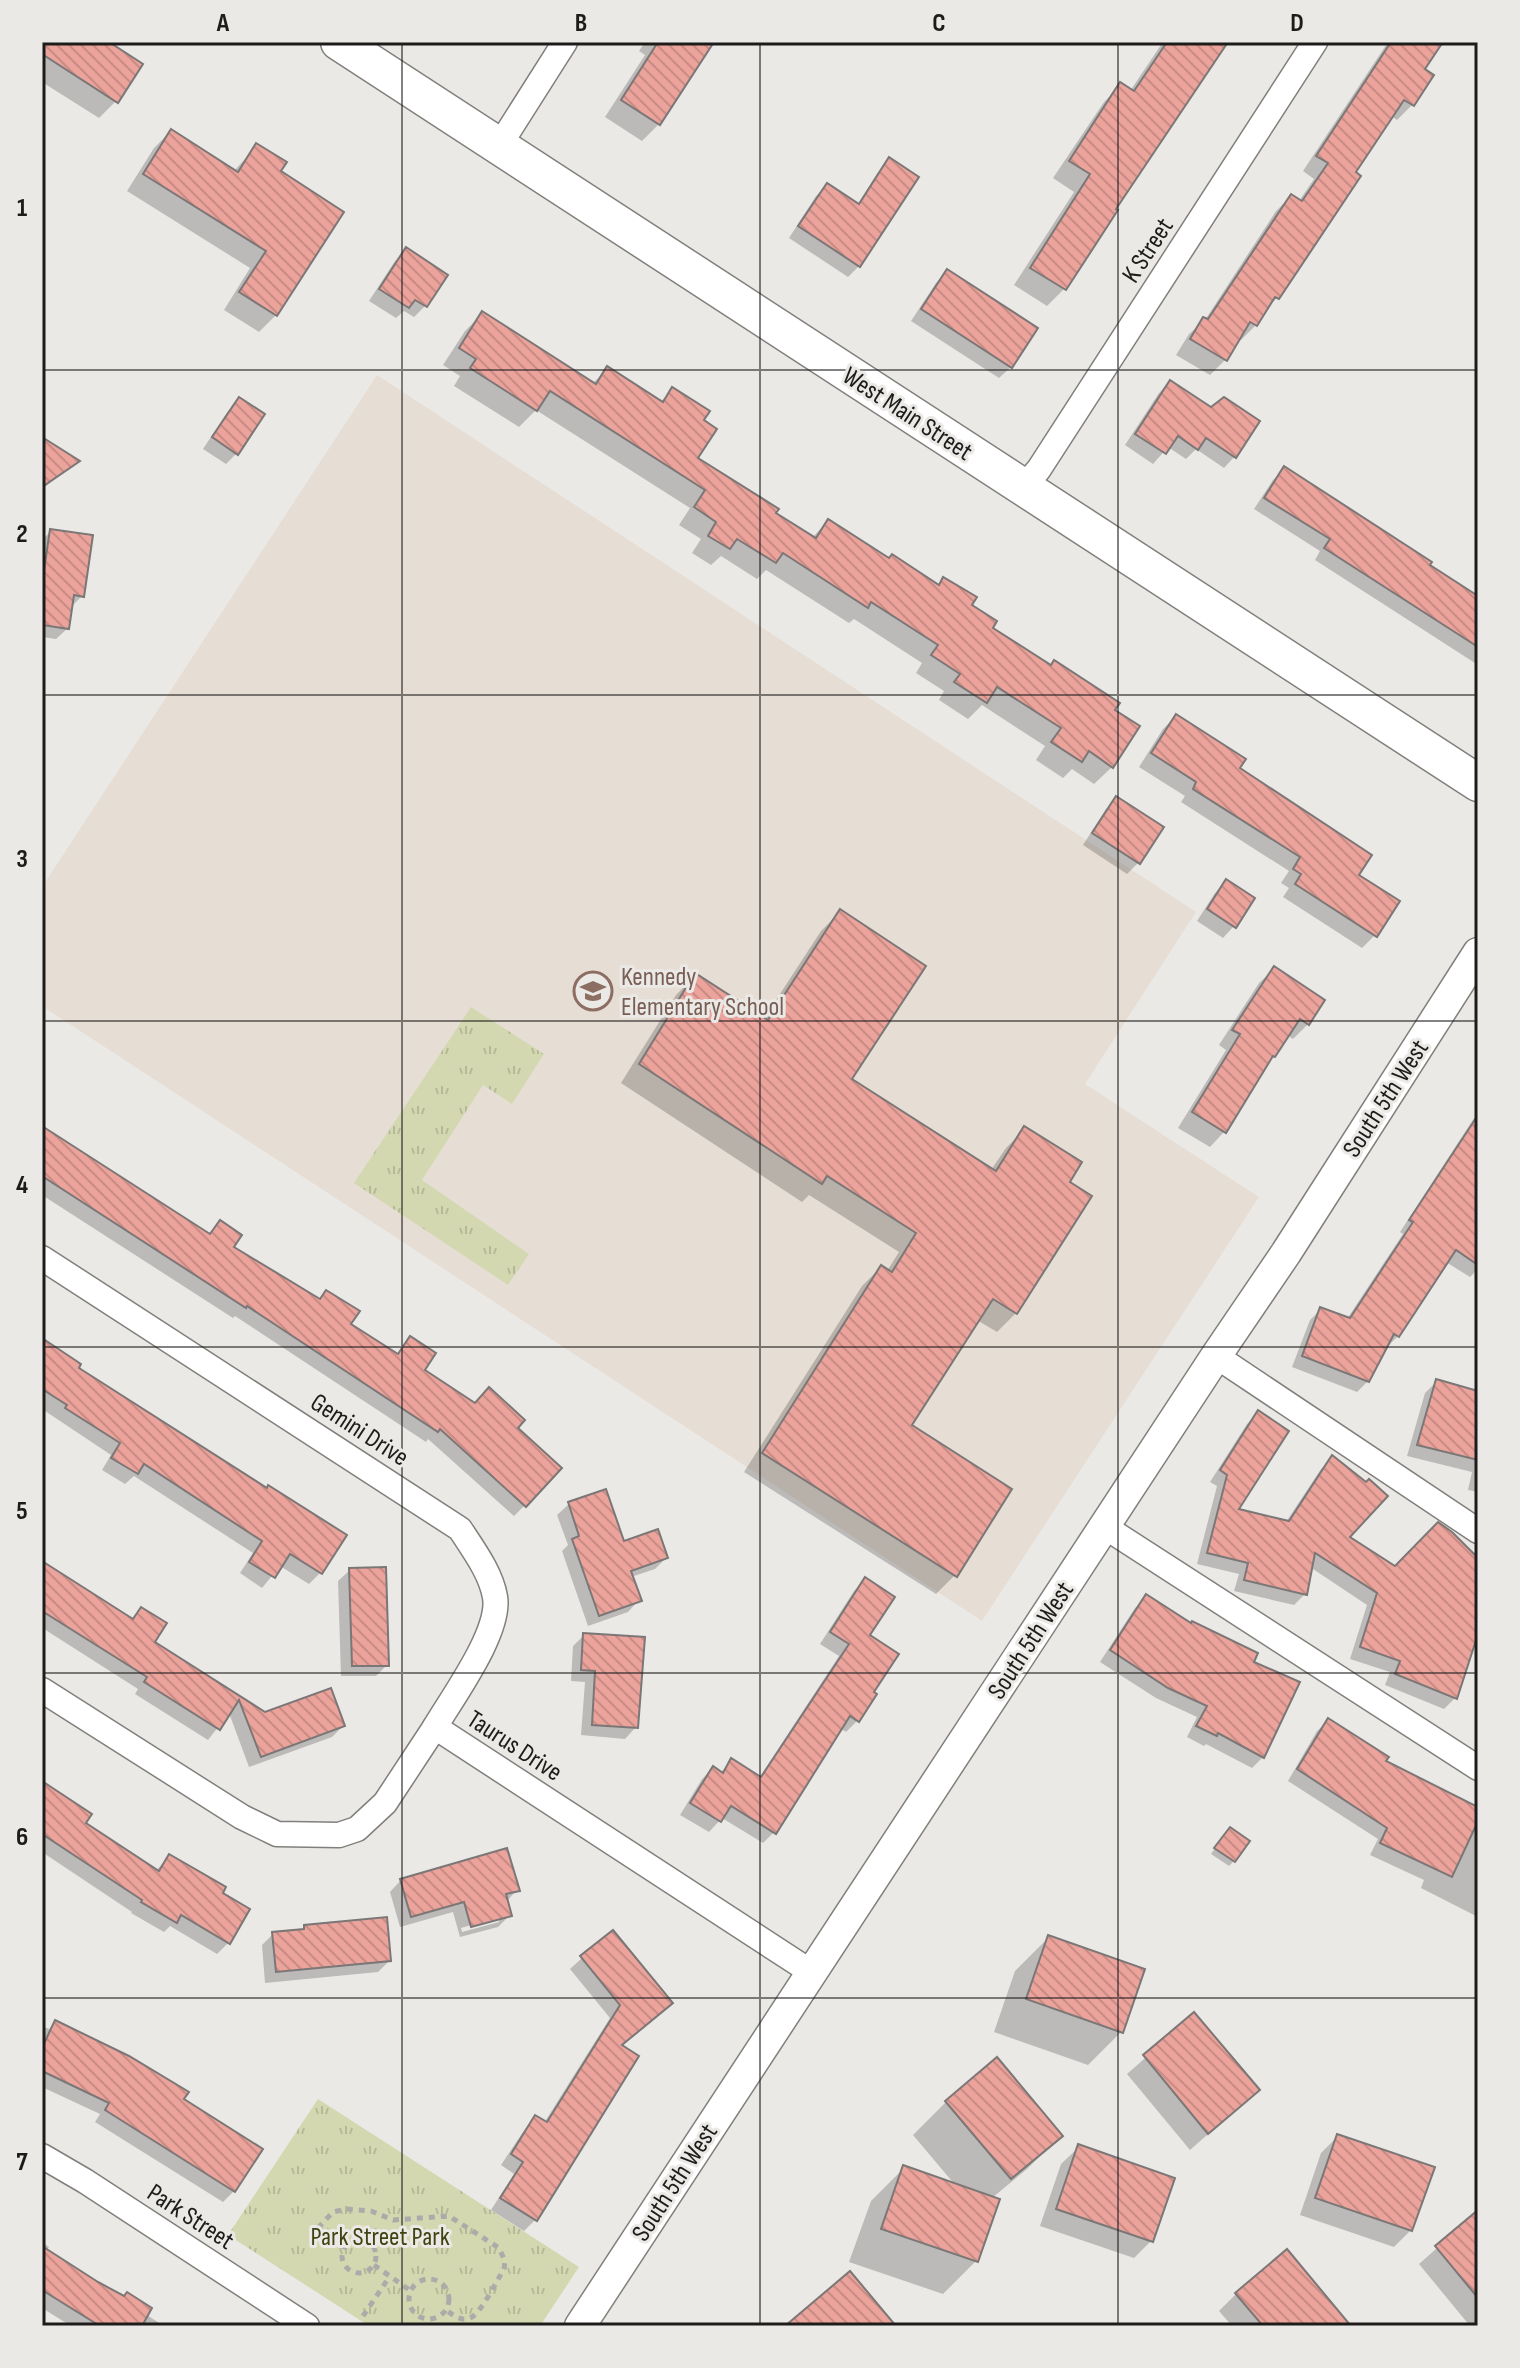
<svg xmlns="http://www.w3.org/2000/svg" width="1520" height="2368" viewBox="0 0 1520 2368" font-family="'Sofia Sans Condensed',sans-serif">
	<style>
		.built { fill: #e6ded5 }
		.grass { fill: url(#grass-tufts) }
		.shadow { fill: #0003; fill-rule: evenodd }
		.building { fill: url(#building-back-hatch); stroke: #7b7777; stroke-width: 2 }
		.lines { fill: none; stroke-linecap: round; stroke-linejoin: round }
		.minor-casing { stroke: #817f7c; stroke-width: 27 }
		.tertiary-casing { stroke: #817f7c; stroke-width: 33 }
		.primary-casing { stroke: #817f7c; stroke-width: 39 }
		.path { stroke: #adaba9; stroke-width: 5; stroke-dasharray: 6 6; stroke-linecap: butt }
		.minor { stroke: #fff; stroke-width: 24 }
		.tertiary { stroke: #fff; stroke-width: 30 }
		.primary { stroke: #fff; stroke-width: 36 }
		.grid { fill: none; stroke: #1d1c1b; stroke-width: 2; stroke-opacity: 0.55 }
		.labels { text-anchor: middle; stroke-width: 6; stroke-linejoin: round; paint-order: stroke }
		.street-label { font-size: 26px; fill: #1d1c1b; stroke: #ebe9e6 }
		.education-label { font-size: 26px; fill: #785e54; stroke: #ebe9e6; text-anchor: start }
		.park-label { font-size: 26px; fill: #404311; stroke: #ebe9e6 }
		.neatline { fill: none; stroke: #1d1c1b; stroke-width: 3 }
		.grid-label { font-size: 26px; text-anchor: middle; font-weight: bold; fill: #1d1c1b }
	</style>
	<defs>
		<pattern id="grass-tufts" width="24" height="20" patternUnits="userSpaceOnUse" patternTransform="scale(2)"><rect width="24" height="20" fill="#d4d8b1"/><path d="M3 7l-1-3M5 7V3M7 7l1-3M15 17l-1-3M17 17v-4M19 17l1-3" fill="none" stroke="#b6b998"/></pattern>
		<pattern id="building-back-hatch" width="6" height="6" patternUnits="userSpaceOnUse" patternTransform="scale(2)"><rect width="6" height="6" fill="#eba39b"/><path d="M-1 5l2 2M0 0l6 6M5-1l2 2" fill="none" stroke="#c98c85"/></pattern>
	</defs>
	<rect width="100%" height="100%" fill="#ebe9e6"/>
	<polygon class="built" points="377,375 1196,912 1085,1084 1259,1197 982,1621 42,1006 42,887"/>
	<g class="grass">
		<polygon points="471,1007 544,1054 512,1104 483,1085 422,1180 529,1254 508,1285 354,1183"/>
		<polygon points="318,2099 579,2267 540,2326 369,2326 228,2235"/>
	</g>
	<g class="shadow">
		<polygon points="42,42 105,42 116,101 99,118 42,82"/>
		<polygon points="645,42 712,42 659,124 642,141 605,117 645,55 639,51"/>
		<polygon points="1163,42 1207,42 1113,209 1115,211 1064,289 1047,306 1014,285 1074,192 1053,178 1104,102 1121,85 1130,91"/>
		<polygon points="1388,42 1440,42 1422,70 1412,105 1397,120 1391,116 1277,298 1265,310 1256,325 1241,340 1238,338 1225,360 1210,375 1176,355 1189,334 1205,320 1276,211 1291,196 1299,201 1314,179 1303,171"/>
		<polygon points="171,131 234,171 257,146 279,172 276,315 259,332 224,310 250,268 127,191 154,148"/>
		<polygon points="890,160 859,266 848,277 789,238 816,196 827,185 857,205 879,171"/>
		<polygon points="406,250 445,275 425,306 414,317 404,311 396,318 369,301 395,261"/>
		<polygon points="947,272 1011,367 999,378 911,321 936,283"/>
		<polygon points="482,314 592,384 608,369 660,402 673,390 701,421 695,459 812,538 828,521 888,560 937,586 944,579 990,629 1112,710 1112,767 1094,784 1072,769 1063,778 1036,760 1045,746 982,705 968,719 939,700 944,691 916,673 922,663 854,619 849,623 766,570 757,579 721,556 711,565 692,553 701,539 679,525 690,508 536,410 519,427 454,386 460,376 443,365 465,331"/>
		<polygon points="1170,382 1235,456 1224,468 1196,449 1186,459 1168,447 1153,464 1125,445 1159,393"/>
		<polygon points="239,400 237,453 226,464 203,449 228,411"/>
		<polygon points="42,439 77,462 42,489"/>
		<polygon points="1284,469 1478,598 1478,665 1315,560 1320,551 1254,509 1273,480"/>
		<polygon points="51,531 82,596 71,607 68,628 56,639 42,637 42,540"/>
		<polygon points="1176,716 1356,875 1375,935 1362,948 1283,897 1289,888 1281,883 1289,871 1181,802 1185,796 1139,767 1163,729"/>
		<polygon points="1117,798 1138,863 1127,874 1083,845 1106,809"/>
		<polygon points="1226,882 1234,926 1223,938 1197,921 1215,893"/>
		<polygon points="840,912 849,1080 991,1170 1006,1148 1025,1129 1067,1183 1016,1313 997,1332 977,1320 909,1426 955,1575 936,1594 744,1472 862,1286 881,1267 887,1271 899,1252 809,1195 802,1202 621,1083 676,995 695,976 763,1020 821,931"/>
		<polygon points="1274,969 1308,1024 1293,1039 1287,1035 1267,1062 1224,1132 1210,1147 1178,1128 1226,1050 1219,1045 1259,983"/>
		<polygon points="1478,1112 1478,1269 1470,1277 1446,1262 1398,1336 1387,1347 1368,1381 1357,1392 1292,1367 1310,1320 1321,1309 1347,1319 1403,1234 1400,1232"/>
		<polygon points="42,1129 208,1234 220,1222 231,1248 318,1300 326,1292 349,1324 396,1355 410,1339 422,1371 515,1429 525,1505 514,1516 428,1439 426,1442 235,1316 233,1318 42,1195"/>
		<polygon points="42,1341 76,1368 266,1490 344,1536 320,1573 309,1584 280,1566 262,1588 240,1573 253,1553 134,1476 125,1484 102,1470 111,1455 42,1409"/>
		<polygon points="1436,1382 1478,1413 1478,1492 1468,1490 1472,1472 1407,1456 1425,1393"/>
		<polygon points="1258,1413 1236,1510 1286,1522 1321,1469 1332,1458 1347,1537 1395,1568 1474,1552 1478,1556 1478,1631 1455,1698 1444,1709 1385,1685 1390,1672 1350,1659 1367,1605 1310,1567 1305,1594 1294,1605 1234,1591 1239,1574 1197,1564 1217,1486 1210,1482 1247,1424"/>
		<polygon points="569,1504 623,1544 666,1558 655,1569 631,1577 639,1600 628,1612 588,1626 562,1551 568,1545 557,1515"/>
		<polygon points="42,1563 131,1619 141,1609 153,1643 265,1714 343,1726 332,1737 249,1767 229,1713 208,1740 135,1694 138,1689 44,1629"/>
		<polygon points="350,1570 387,1665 376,1676 341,1676 338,1581"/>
		<polygon points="866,1580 867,1635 857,1721 846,1732 840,1728 774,1832 763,1843 722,1818 709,1832 680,1815 702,1779 713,1768 720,1773 732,1761 759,1778 839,1656 820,1644 854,1591"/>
		<polygon points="1147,1597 1251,1663 1263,1757 1252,1768 1206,1744 1204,1746 1187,1737 1197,1717 1156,1698 1100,1662 1135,1608"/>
		<polygon points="584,1635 636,1727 625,1739 581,1735 585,1682 571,1681 573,1646"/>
		<polygon points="1329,1720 1383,1762 1478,1809 1478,1917 1421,1888 1424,1880 1370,1855 1378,1839 1288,1781 1317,1731"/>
		<polygon points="42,1784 83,1823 156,1871 169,1856 220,1894 248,1910 228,1943 217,1954 170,1926 164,1932 131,1913 132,1912 42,1852"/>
		<polygon points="1225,1834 1234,1861 1229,1866 1211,1854"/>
		<path d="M401,1880L517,1890L506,1902L510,1915L498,1927L460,1937L453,1912L400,1927L390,1892ZM499,1917V1922L462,1932L461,1928Z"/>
		<polygon points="304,1927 389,1961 378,1972 265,1983 262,1945 273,1934 300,1931"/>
		<polygon points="1048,1938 1121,2032 1088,2065 994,2032 1015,1971"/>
		<polygon points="582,1958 670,2003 620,2046 535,2220 524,2231 491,2210 514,2174 501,2165 525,2129 536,2118 544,2123 610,2018 570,1969"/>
		<polygon points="1194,2015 1258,2090 1190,2150 1127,2074"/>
		<polygon points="55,2023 182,2100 234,2191 223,2202 95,2122 100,2114 42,2087 42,2026 49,2029"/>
		<polygon points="997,2060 1060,2136 1027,2169 992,2198 976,2261 943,2294 849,2262 871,2201 904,2168 956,2186 913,2135 946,2102"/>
		<polygon points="1338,2136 1411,2230 1394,2247 1300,2215 1321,2153"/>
		<polygon points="1079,2147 1151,2241 1134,2258 1040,2226 1061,2164"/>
		<polygon points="1478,2212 1478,2326 1470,2326 1419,2264"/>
		<polygon points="42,2242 49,2247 46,2251 164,2326 71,2326 42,2308"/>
		<polygon points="1236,2294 1348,2326 1232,2326 1219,2311"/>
	</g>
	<g class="building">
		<polygon points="42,42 109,42 143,64 118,103 42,54"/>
		<polygon points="658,42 714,42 660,125 621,100"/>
		<polygon points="1167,42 1228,42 1116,209 1118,210 1066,290 1030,268 1090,174 1069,161 1120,82 1134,91"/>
		<polygon points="1391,42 1443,42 1425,69 1434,75 1414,106 1404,100 1356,172 1361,176 1279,299 1275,297 1257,326 1250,322 1227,361 1190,339 1203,317 1208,319 1291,194 1302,201 1328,163 1316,156"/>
		<polygon points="171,129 238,172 256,143 287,162 281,171 344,212 277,316 239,292 266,251 143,174"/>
		<polygon points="889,157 919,177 860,267 798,226 827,183 859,204"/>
		<polygon points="406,247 448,275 427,307 415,300 409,308 379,289"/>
		<polygon points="947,269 1038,328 1012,368 921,309"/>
		<polygon points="482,311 596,384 607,366 663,402 672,387 710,411 704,420 717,429 698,458 779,509 776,513 816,538 828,519 889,558 892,554 939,585 943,577 977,597 972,605 997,621 993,628 1051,665 1054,660 1120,703 1115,710 1140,726 1113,768 1089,751 1082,762 1051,742 1061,728 997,687 987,703 954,682 960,674 931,655 938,645 871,602 868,608 783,553 776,563 737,539 730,549 708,536 716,522 694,507 705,490 550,391 537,411 470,368 476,359 459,348"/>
		<polygon points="1170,380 1211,407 1224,397 1260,421 1236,458 1206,438 1198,450 1178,436 1166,454 1135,434"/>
		<polygon points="239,397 265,414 238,455 212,437"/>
		<polygon points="42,437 80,461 42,487"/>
		<polygon points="1284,466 1432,562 1430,565 1478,596 1478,647 1324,548 1330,539 1264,498"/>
		<polygon points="50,529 93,535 84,597 74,595 69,629 42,625 42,584"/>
		<polygon points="1176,714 1246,759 1240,768 1372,855 1359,875 1400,901 1377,937 1295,884 1301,874 1293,869 1300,857 1193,789 1196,782 1151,753"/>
		<polygon points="1116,796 1164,827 1140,864 1092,833"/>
		<polygon points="1226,879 1255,898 1236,928 1207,909"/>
		<polygon points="840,909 926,966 852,1079 996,1171 1024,1126 1082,1162 1070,1182 1092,1196 1017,1314 993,1299 912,1425 1012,1489 957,1577 762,1453 881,1265 892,1272 916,1233 827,1176 822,1184 639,1064 695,973 768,1020"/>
		<polygon points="1274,966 1325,1000 1309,1025 1300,1019 1275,1057 1273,1056 1226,1133 1192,1112 1240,1034 1232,1030"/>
		<polygon points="1478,1115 1478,1265 1456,1250 1399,1337 1394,1334 1369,1382 1302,1356 1320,1307 1350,1318 1413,1222 1409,1220"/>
		<polygon points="42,1126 210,1234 220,1220 242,1235 234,1247 320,1299 326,1290 360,1311 351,1324 398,1354 410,1336 436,1353 425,1370 475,1403 489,1387 525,1420 518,1428 562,1468 526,1507 440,1429 438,1432 247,1306 246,1308 42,1176"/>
		<polygon points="42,1338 81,1364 79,1368 267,1488 268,1485 347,1535 322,1574 290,1554 275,1578 249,1562 262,1541 144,1464 138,1474 111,1458 120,1443 65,1408 67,1405 42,1389"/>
		<polygon points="1436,1379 1478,1391 1478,1460 1417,1445"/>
		<polygon points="1258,1410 1289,1431 1239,1509 1289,1521 1332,1455 1366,1482 1369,1479 1388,1496 1350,1537 1395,1566 1438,1522 1452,1532 1478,1558 1478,1634 1457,1699 1395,1674 1400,1661 1360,1647 1377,1593 1315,1553 1307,1595 1244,1580 1248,1563 1207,1553 1227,1475 1220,1470"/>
		<polygon points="606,1489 624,1541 658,1529 668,1558 631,1571 642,1601 599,1616 572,1539 579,1536 568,1502"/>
		<polygon points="42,1561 133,1619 141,1607 167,1623 155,1642 265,1712 331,1688 345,1726 261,1757 239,1700 220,1730 144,1682 147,1677 42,1611"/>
		<polygon points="386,1567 389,1666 352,1666 349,1568"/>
		<polygon points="865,1577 895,1597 870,1635 899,1654 874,1692 877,1694 859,1722 850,1716 776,1834 731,1806 721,1822 690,1803 713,1766 723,1773 731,1758 761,1777 849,1644 830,1632"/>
		<polygon points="1146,1594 1191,1623 1192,1621 1258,1653 1254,1662 1300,1682 1264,1758 1218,1733 1217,1736 1196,1726 1207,1706 1168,1688 1110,1650"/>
		<polygon points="583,1633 645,1637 638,1728 592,1725 595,1671 581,1670"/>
		<polygon points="1328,1718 1389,1757 1386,1761 1478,1807 1478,1821 1452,1877 1380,1843 1387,1828 1297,1769"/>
		<polygon points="42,1781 92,1814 86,1823 159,1871 169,1854 226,1887 223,1893 250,1909 230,1944 181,1915 177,1923 141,1902 142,1900 42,1834"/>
		<polygon points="1230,1827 1250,1841 1235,1862 1214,1848"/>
		<polygon points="507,1848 520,1891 506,1894 512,1916 471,1927 464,1902 411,1917 400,1879"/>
		<polygon points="387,1917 391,1961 276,1972 272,1932 304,1929 304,1925"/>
		<polygon points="613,1930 673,2003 622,2045 639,2056 537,2221 500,2198 523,2162 511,2154 535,2115 547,2122 620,2005 580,1956"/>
		<polygon points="1048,1935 1145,1969 1123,2033 1026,1999"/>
		<polygon points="1194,2012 1260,2090 1208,2134 1143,2055"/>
		<polygon points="55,2020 129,2056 189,2092 184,2099 263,2149 235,2192 105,2110 109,2103 42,2071 42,2048"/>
		<polygon points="997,2057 1063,2136 1011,2179 945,2101"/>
		<polygon points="1337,2134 1435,2167 1412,2231 1315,2198"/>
		<polygon points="1078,2144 1175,2178 1153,2242 1056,2209"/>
		<polygon points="903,2165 1000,2199 978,2262 881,2229"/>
		<polygon points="1478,2210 1478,2298 1435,2246"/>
		<polygon points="42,2246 98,2282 124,2296 127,2292 152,2308 142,2326 100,2326 42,2290"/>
		<polygon points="1287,2249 1351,2326 1263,2326 1235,2293"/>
		<polygon points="850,2271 896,2326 785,2326"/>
	</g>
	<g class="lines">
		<defs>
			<g id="minor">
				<polyline points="499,146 565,42"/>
				<polyline points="1024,487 1039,469 1315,42"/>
				<path d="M42,1258L460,1529C473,1549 491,1573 495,1597C501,1631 454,1695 435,1727"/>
				<polyline points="1216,1356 1478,1531"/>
				<polyline points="1105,1527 1478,1768"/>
				<polyline points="42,1690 242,1817 277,1834 339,1835 357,1829 385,1803 435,1727 811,1972"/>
				<polyline points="42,2156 85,2181 307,2326"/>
			</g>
			<polyline id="tertiary" points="580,2326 1216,1356 1286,1253 1478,953"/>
			<polyline id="primary" points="339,42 1478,783"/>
		</defs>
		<use href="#minor" class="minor-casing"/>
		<use href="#tertiary" class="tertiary-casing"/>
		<use href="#primary" class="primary-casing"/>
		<g class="path">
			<circle cx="359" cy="2256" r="17"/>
			<path d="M345,2246L316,2230L333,2212L346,2209L371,2211L393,2220L449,2216L499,2248L505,2261L504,2269C497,2280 481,2314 470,2318C461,2322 453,2315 446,2310"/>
			<polyline points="374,2265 411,2291"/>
			<circle cx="429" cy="2299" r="20"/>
			<polyline points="363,2316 390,2276"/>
		</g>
		<use href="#minor" class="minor"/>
		<use href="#tertiary" class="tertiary"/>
		<use href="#primary" class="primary"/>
	</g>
	<path class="grid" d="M402,42V2326M760,42V2326M1118,42V2326M42,370H1478M42,695H1478M42,1021H1478M42,1347H1478M42,1673H1478M42,1998H1478"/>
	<defs>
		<symbol id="school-ring" viewBox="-11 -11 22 22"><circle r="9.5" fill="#ebe9e6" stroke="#8d6e63" stroke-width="1.5"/><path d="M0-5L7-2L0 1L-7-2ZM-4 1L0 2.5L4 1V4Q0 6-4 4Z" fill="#8d6e63"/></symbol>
	</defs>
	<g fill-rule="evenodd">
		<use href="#school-ring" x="571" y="969" width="44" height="44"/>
	</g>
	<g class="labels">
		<g class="street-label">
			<text transform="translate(1147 250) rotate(-57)" y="9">K Street</text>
			<text transform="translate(908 413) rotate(33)" y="9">West Main Street</text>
			<text transform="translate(1385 1098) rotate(-57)" y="9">South 5th West</text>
			<text transform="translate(360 1429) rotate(33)" y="9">Gemini Drive</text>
			<text transform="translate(1030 1640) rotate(-57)" y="9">South 5th West</text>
			<text transform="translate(515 1745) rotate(33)" y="9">Taurus Drive</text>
			<text transform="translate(674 2182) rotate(-57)" y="9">South 5th West</text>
			<text transform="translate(191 2216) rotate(33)" y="9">Park Street</text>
		</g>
		<g class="education-label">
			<text x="621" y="985">Kennedy<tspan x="621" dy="30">Elementary School</tspan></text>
		</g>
		<g class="park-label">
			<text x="380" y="2245">Park Street Park</text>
		</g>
	</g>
	<rect width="1520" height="2368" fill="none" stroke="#ebe9e6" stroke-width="88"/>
	<rect x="44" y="44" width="1432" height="2280" class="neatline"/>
	<g class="grid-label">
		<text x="223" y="31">A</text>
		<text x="581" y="31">B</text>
		<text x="939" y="31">C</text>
		<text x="1297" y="31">D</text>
		<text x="22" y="216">1</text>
		<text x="22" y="542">2</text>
		<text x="22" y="867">3</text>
		<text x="22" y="1193">4</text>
		<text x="22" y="1519">5</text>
		<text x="22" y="1845">6</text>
		<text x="22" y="2170">7</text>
	</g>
</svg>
